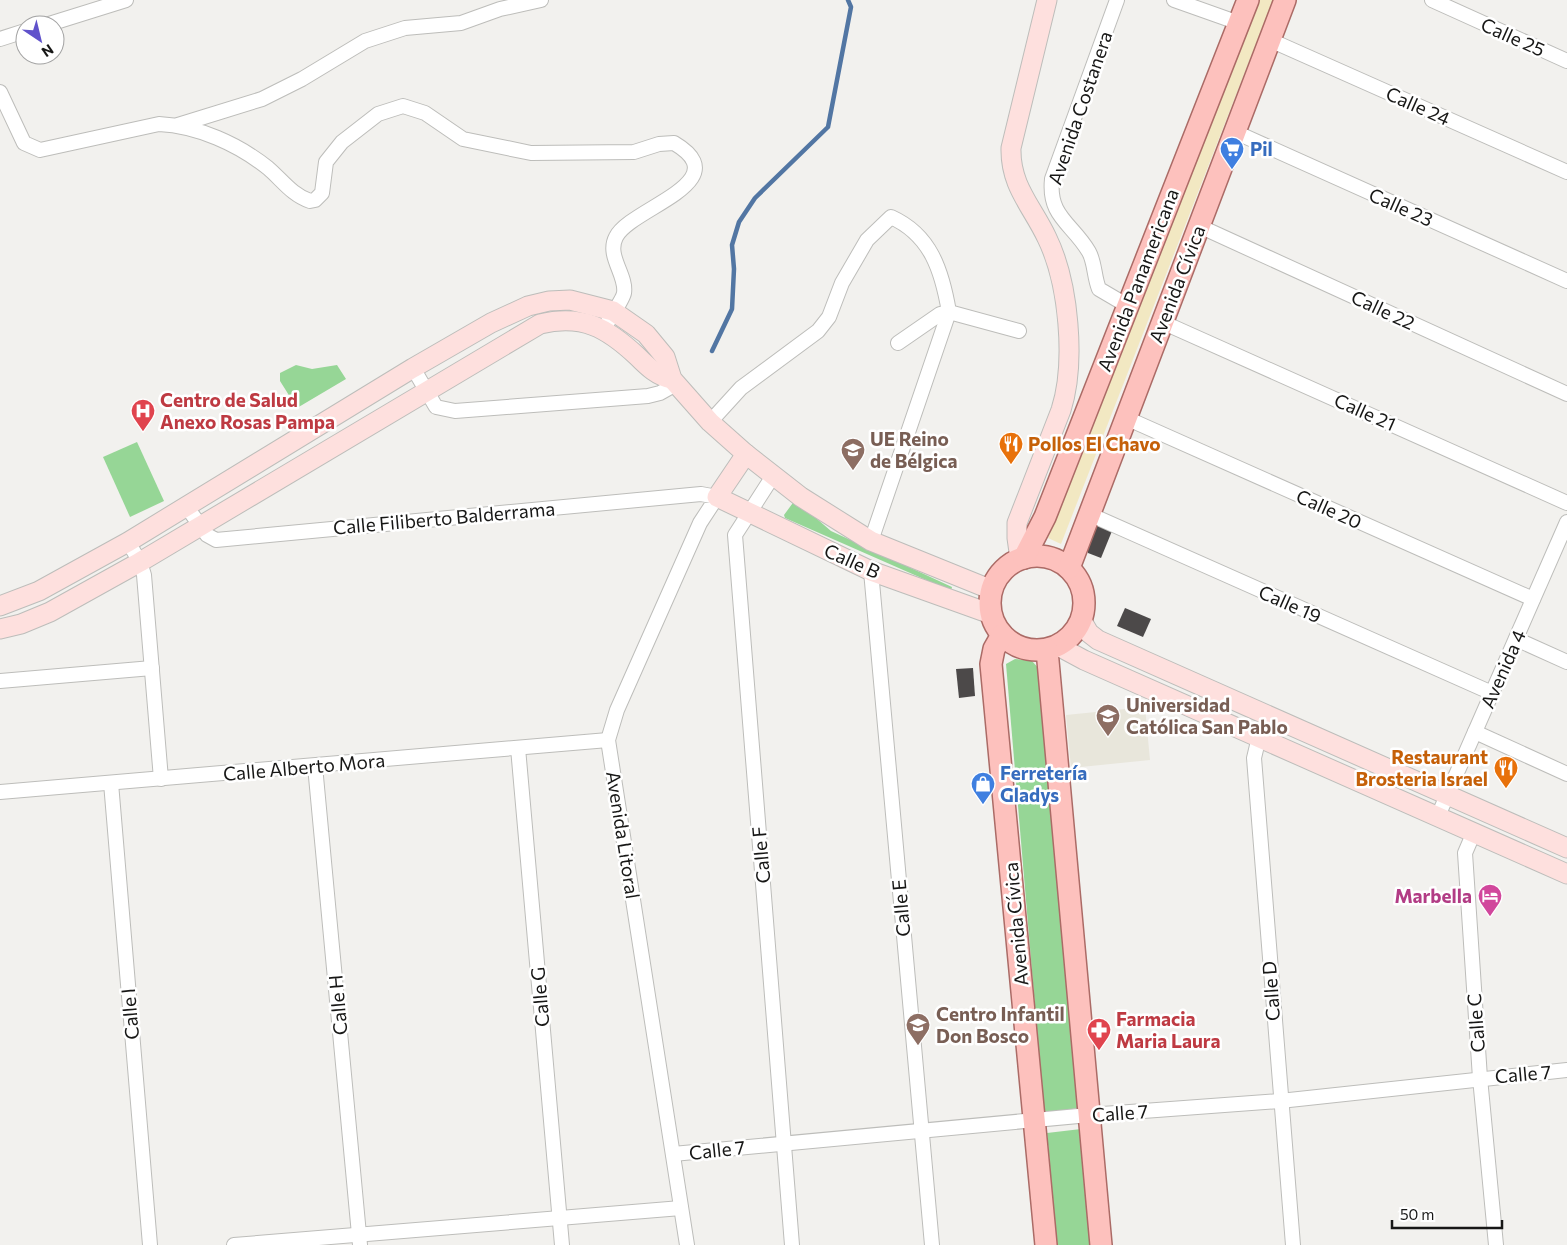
<svg xmlns="http://www.w3.org/2000/svg" width="1567" height="1245" viewBox="0 0 1567 1245" font-family="Commissioner,sans-serif">
	<style>
		.built { fill: #e8e6db }
		.green { fill: #96d696 }
		.sand { fill: #f2e8c2 }
		.lines { fill: none; stroke-linecap: round; stroke-linejoin: round }
		.stream { stroke: #5276a3; stroke-width: 4.5 }
		.building { fill: #4c4949 }
		.street-casing { stroke: #bdbdba; stroke-width: 16 }
		.secondary-casing { stroke: #bdbdba; stroke-width: 21 }
		.primary-casing { stroke: #ab6b66; stroke-width: 24 }
		.street { stroke: #fff; stroke-width: 14 }
		.secondary { stroke: #fee0de; stroke-width: 19 }
		.primary { stroke: #fdc1bd; stroke-width: 21 }
		.labels { text-anchor: middle; stroke-width: 5; stroke-linejoin: round; paint-order: stroke }
		.street-label { font-size: 19px; fill: #171716; stroke: #fff }
		.shop-label { font-size: 19px; font-weight: bold; fill: #366cbe; stroke: #fff; text-anchor: start }
		.health-label { font-size: 19px; font-weight: bold; fill: #be3a42; stroke: #fff; text-anchor: start }
		.education-label { font-size: 19px; font-weight: bold; fill: #785e54; stroke: #fff; text-anchor: start }
		.food-label { font-size: 19px; font-weight: bold; fill: #c56008; stroke: #fff; text-anchor: start }
		.hotel-label { font-size: 19px; font-weight: bold; fill: #b23c85; stroke: #fff; text-anchor: end }
	</style>
	<rect width="100%" height="100%" fill="#f2f1ee"/>
	<polygon class="built" points="1145,707 1150,760 1071,768 1066,715"/>
	<g class="green">
		<polygon points="296,365 312,369 337,365 346,379 297,408 280,381 280,373"/>
		<polygon points="137,442 164,501 130,517 103,457"/>
		<polygon points="795,500 831,531 952,587 951,591 785,518 784,515"/>
		<polygon points="1015,659 1032,661 1041,671 1079,1108 1044,1113 1006,664"/>
		<polygon points="1081,1129 1092,1245 1057,1245 1047,1133"/>
	</g>
	<polygon class="sand" points="1257,0 1273,0 1061,544 1048,538"/>
	<g class="lines">
		<polyline class="stream" points="712,351 732,309 734,269 732,245 739,222 755,198 828,127 851,7 848,0"/>
	</g>
	<g class="building">
		<polygon points="1097,525 1112,531 1101,558 1088,553 1085,540 1093,526"/>
		<polygon points="1125,608 1151,619 1143,637 1117,626"/>
		<polygon points="973,668 975,696 959,698 956,669"/>
	</g>
	<g class="lines">
		<defs>
			<g id="street">
				<path d="M1117,0L1052,179C1048,217 1072,223 1089,252C1095,263 1094,277 1099,289L1128,306"/>
				<polyline points="1174,0 1239,23"/>
				<polyline points="1432,0 1567,61"/>
				<polyline points="46,25 126,0"/>
				<polyline points="0,39 25,31"/>
				<polyline points="1270,40 1567,172"/>
				<path d="M0,92L24,143L40,150L159,124C198,126 238,144 268,168C282,180 292,195 310,201L315,200L322,193L326,162L342,142L378,114L403,106L425,113L463,139L531,153L634,152L659,144L674,143C740,182 630,208 616,237C606,256 627,275 624,293C623,300 608,320 604,329"/>
				<polyline points="178,125 262,99 302,79 365,41 405,28 461,23 500,9 541,0"/>
				<polyline points="1235,132 1567,281"/>
				<polyline points="1199,226 1567,394"/>
				<polyline points="1162,322 1567,503"/>
				<polyline points="898,343 940,314 949,312 1019,331"/>
				<polyline points="413,368 436,407 455,411 648,396 660,393 676,384"/>
				<polyline points="1126,418 1533,599"/>
				<path d="M710,422L741,388L818,331L829,317L842,283L867,240L891,217C931,235 942,271 949,312L871,541"/>
				<polyline points="773,476 735,535 792,1245"/>
				<polyline points="186,506 207,535 216,540 701,494 717,497 700,523 617,710 608,740 687,1245"/>
				<polyline points="1089,514 1492,693"/>
				<polyline points="128,542 140,562 144,575 161,779"/>
				<polyline points="871,571 932,1245"/>
				<polyline points="1516,639 1567,662"/>
				<polyline points="0,681 152,668"/>
				<polyline points="1475,732 1567,774"/>
				<polyline points="1259,737 1254,758 1293,1245"/>
				<polyline points="518,748 562,1245"/>
				<polyline points="315,766 360,1245"/>
				<polyline points="111,783 150,1245"/>
				<polyline points="0,792 608,740"/>
				<polyline points="1438,816 1567,522"/>
				<polyline points="1474,832 1465,853 1480,1078 1496,1245"/>
				<polyline points="673,1154 1089,1115 1280,1101 1567,1070"/>
				<polyline points="234,1245 681,1208"/>
			</g>
			<g id="secondary">
				<polyline points="746,454 717,497 871,571 991,614"/>
				<path d="M1020,559L1017,538V523L1061,410C1076,363 1069,283 1047,238C1032,206 1010,186 1011,148L1047,0"/>
				<polyline points="0,606 39,591 128,542 413,368 491,323 528,306 549,301 570,300 613,311 646,334 665,357 672,379 710,422 746,454 801,497 871,541 992,590"/>
				<polyline points="1082,621 1089,633 1098,640 1567,848"/>
				<path d="M0,629L21,624L50,612L140,562L540,324C583,314 607,328 637,356C648,367 657,376 672,379"/>
				<polyline points="1058,646 1084,660 1567,874"/>
			</g>
			<g id="primary">
				<circle cx="1037" cy="603" r="47"/>
				<polyline points="1024,558 1045,517 1248,0"/>
				<polyline points="1069,568 1285,0"/>
				<polyline points="1002,635 994,649 991,664 1046,1245"/>
				<polyline points="1047,650 1101,1245"/>
			</g>
		</defs>
		<use href="#street" class="street-casing"/>
		<use href="#secondary" class="secondary-casing"/>
		<use href="#primary" class="primary-casing"/>
		<use href="#street" class="street"/>
		<use href="#secondary" class="secondary"/>
		<use href="#primary" class="primary"/>
	</g>
	<defs>
		<symbol id="supermarket-pin" viewBox="-11 -11 22 30"><path d="M0 17L-7.5 6A9.5 9.5 0 1 1 7.5 6Z" fill="#3f7fe0" stroke="#fff"/><path d="M-6-5.5h2.5l.6 2H6L4.5 2H-2.5L-4.4-4H-6ZM-1.5 3.2a1.3 1.3 0 1 0 .1 0ZM3 3.2a1.3 1.3 0 1 0 .1 0Z" fill="#fff"/></symbol>
		<symbol id="hospital-pin" viewBox="-11 -11 22 30"><path d="M0 17L-7.5 6A9.5 9.5 0 1 1 7.5 6Z" fill="#e0444e" stroke="#fff"/><path d="M-5-5h3v3.5h4V-5h3V5h-3V1.5h-4V5h-3Z" fill="#fff"/></symbol>
		<symbol id="restaurant-pin" viewBox="-11 -11 22 30"><path d="M0 17L-7.5 6A9.5 9.5 0 1 1 7.5 6Z" fill="#e8710a" stroke="#fff"/><path d="M-5-6h1v4h1v-4h1v4h1v-4h1v5L-1.5 .5V6h-2V.5L-5-1ZM5-6V6H3V1.5H1.5Q1.5-4 5-6Z" fill="#fff"/></symbol>
		<symbol id="school-pin" viewBox="-11 -11 22 30"><path d="M0 17L-7.5 6A9.5 9.5 0 1 1 7.5 6Z" fill="#8d6e63" stroke="#fff"/><path d="M0-5L7-2L0 1L-7-2ZM-4 1L0 2.5L4 1V4Q0 6-4 4Z" fill="#fff"/></symbol>
		<symbol id="university-pin" viewBox="-11 -11 22 30"><path d="M0 17L-7.5 6A9.5 9.5 0 1 1 7.5 6Z" fill="#8d6e63" stroke="#fff"/><path d="M0-5L7-2L0 1L-7-2ZM-4 1L0 2.5L4 1V4Q0 6-4 4Z" fill="#fff"/></symbol>
		<symbol id="shop-pin" viewBox="-11 -11 22 30"><path d="M0 17L-7.5 6A9.5 9.5 0 1 1 7.5 6Z" fill="#3f7fe0" stroke="#fff"/><path d="M-5-2.5h2.3a2.7 3.5 0 0 1 5.4 0H5L5.5 6h-11ZM-1.5-2.5h3a1.5 2.3 0 0 0-3 0Z" fill="#fff"/></symbol>
		<symbol id="hotel-pin" viewBox="-11 -11 22 30"><path d="M0 17L-7.5 6A9.5 9.5 0 1 1 7.5 6Z" fill="#d1479c" stroke="#fff"/><path d="M-6-4.5h1.5V1H6V5H4.5V3h-9V5H-6ZM-4 0a1.8 1.8 0 1 1 3.6 0ZM.5 0V-2.5h3Q6-2.5 6 0Z" fill="#fff"/></symbol>
		<symbol id="pharmacy-pin" viewBox="-11 -11 22 30"><path d="M0 17L-7.5 6A9.5 9.5 0 1 1 7.5 6Z" fill="#e0444e" stroke="#fff"/><path d="M-2-6h4v4h4v4h-4v4h-4v-4h-4v-4h4Z" fill="#fff"/></symbol>
	</defs>
	<g fill-rule="evenodd">
		<use href="#supermarket-pin" x="1218" y="135" width="28" height="38"/>
		<use href="#hospital-pin" x="129" y="397" width="28" height="38"/>
		<use href="#restaurant-pin" x="997" y="430" width="28" height="38"/>
		<use href="#school-pin" x="839" y="436" width="28" height="38"/>
		<use href="#university-pin" x="1094" y="702" width="28" height="38"/>
		<use href="#restaurant-pin" x="1492" y="754" width="28" height="38"/>
		<use href="#shop-pin" x="969" y="770" width="28" height="38"/>
		<use href="#hotel-pin" x="1476" y="882" width="28" height="38"/>
		<use href="#school-pin" x="904" y="1011" width="28" height="38"/>
		<use href="#pharmacy-pin" x="1085" y="1016" width="28" height="38"/>
	</g>
	<g class="labels">
		<g class="street-label">
			<text transform="translate(1513 37) rotate(24)" y="7">Calle 25</text>
			<text transform="translate(1418 106) rotate(24)" y="7">Calle 24</text>
			<text transform="translate(1080 108) rotate(-71)" y="7">Avenida Costanera</text>
			<text transform="translate(1401 207) rotate(24)" y="7">Calle 23</text>
			<text transform="translate(1138 280) rotate(-69)" y="7">Avenida Panamericana</text>
			<text transform="translate(1177 284) rotate(-69)" y="7">Avenida Cívica</text>
			<text transform="translate(1383 310) rotate(25)" y="7">Calle 22</text>
			<text transform="translate(1365 412) rotate(24)" y="7">Calle 21</text>
			<text transform="translate(1329 509) rotate(24)" y="7">Calle 20</text>
			<text transform="translate(444 518) rotate(-5)" y="7">Calle Filiberto Balderrama</text>
			<text transform="translate(852 561) rotate(24)" y="7">Calle B</text>
			<text transform="translate(1290 604) rotate(24)" y="7">Calle 19</text>
			<text transform="translate(1503 669) rotate(-66)" y="7">Avenida 4</text>
			<text transform="translate(304 767) rotate(-5)" y="7">Calle Alberto Mora</text>
			<text transform="translate(623 835) rotate(81)" y="7">Avenida Litoral</text>
			<text transform="translate(761 855) rotate(-95)" y="7">Calle F</text>
			<text transform="translate(901 908) rotate(-95)" y="7">Calle E</text>
			<text transform="translate(1016 924) rotate(-95)" y="7">Avenida Cívica</text>
			<text transform="translate(1271 991) rotate(-94)" y="7">Calle D</text>
			<text transform="translate(540 997) rotate(-95)" y="7">Calle G</text>
			<text transform="translate(338 1005) rotate(-95)" y="7">Calle H</text>
			<text transform="translate(130 1014) rotate(-95)" y="7">Calle I</text>
			<text transform="translate(1476 1023) rotate(-94)" y="7">Calle C</text>
			<text transform="translate(1523 1074) rotate(-5)" y="7">Calle 7</text>
			<text transform="translate(1120 1113) rotate(-4)" y="7">Calle 7</text>
			<text transform="translate(717 1150) rotate(-6)" y="7">Calle 7</text>
		</g>
		<g class="shop-label">
			<text x="1250" y="156">Pil</text>
			<text x="1000" y="780">Ferretería<tspan x="1000" dy="22">Gladys</tspan></text>
		</g>
		<g class="health-label">
			<text x="160" y="407">Centro de Salud<tspan x="160" dy="22">Anexo Rosas Pampa</tspan></text>
			<text x="1116" y="1026">Farmacia<tspan x="1116" dy="22">Maria Laura</tspan></text>
		</g>
		<g class="education-label">
			<text x="870" y="446">UE Reino<tspan x="870" dy="22">de Bélgica</tspan></text>
			<text x="1126" y="712">Universidad<tspan x="1126" dy="22">Católica San Pablo</tspan></text>
			<text x="936" y="1021">Centro Infantil<tspan x="936" dy="22">Don Bosco</tspan></text>
		</g>
		<g class="food-label">
			<text x="1028" y="451">Pollos El Chavo</text>
			<text x="1488" y="764" text-anchor="end">Restaurant<tspan x="1488" dy="22">Brosteria Israel</tspan></text>
		</g>
		<g class="hotel-label">
			<text x="1472" y="903">Marbella</text>
		</g>
	</g>
	<g transform="translate(40 40) rotate(145)"><circle r="24" fill="#ffffff" stroke="#a2a2a2"/>
	<path d="M0-4L9 19L0 12L-9 19Z" fill="#6052cb"/>
	<text y="-8" font-size="14" font-weight="bold" text-anchor="middle" fill="#171716">N</text>
	</g>
	<path d="M1392 1220v8h110v-8" fill="none" stroke="#171716" stroke-width="2.5"/>
	<text x="1400" y="1220" font-size="15" fill="#171716" stroke="#ffffff" stroke-width="4" paint-order="stroke">50 m</text>
</svg>
